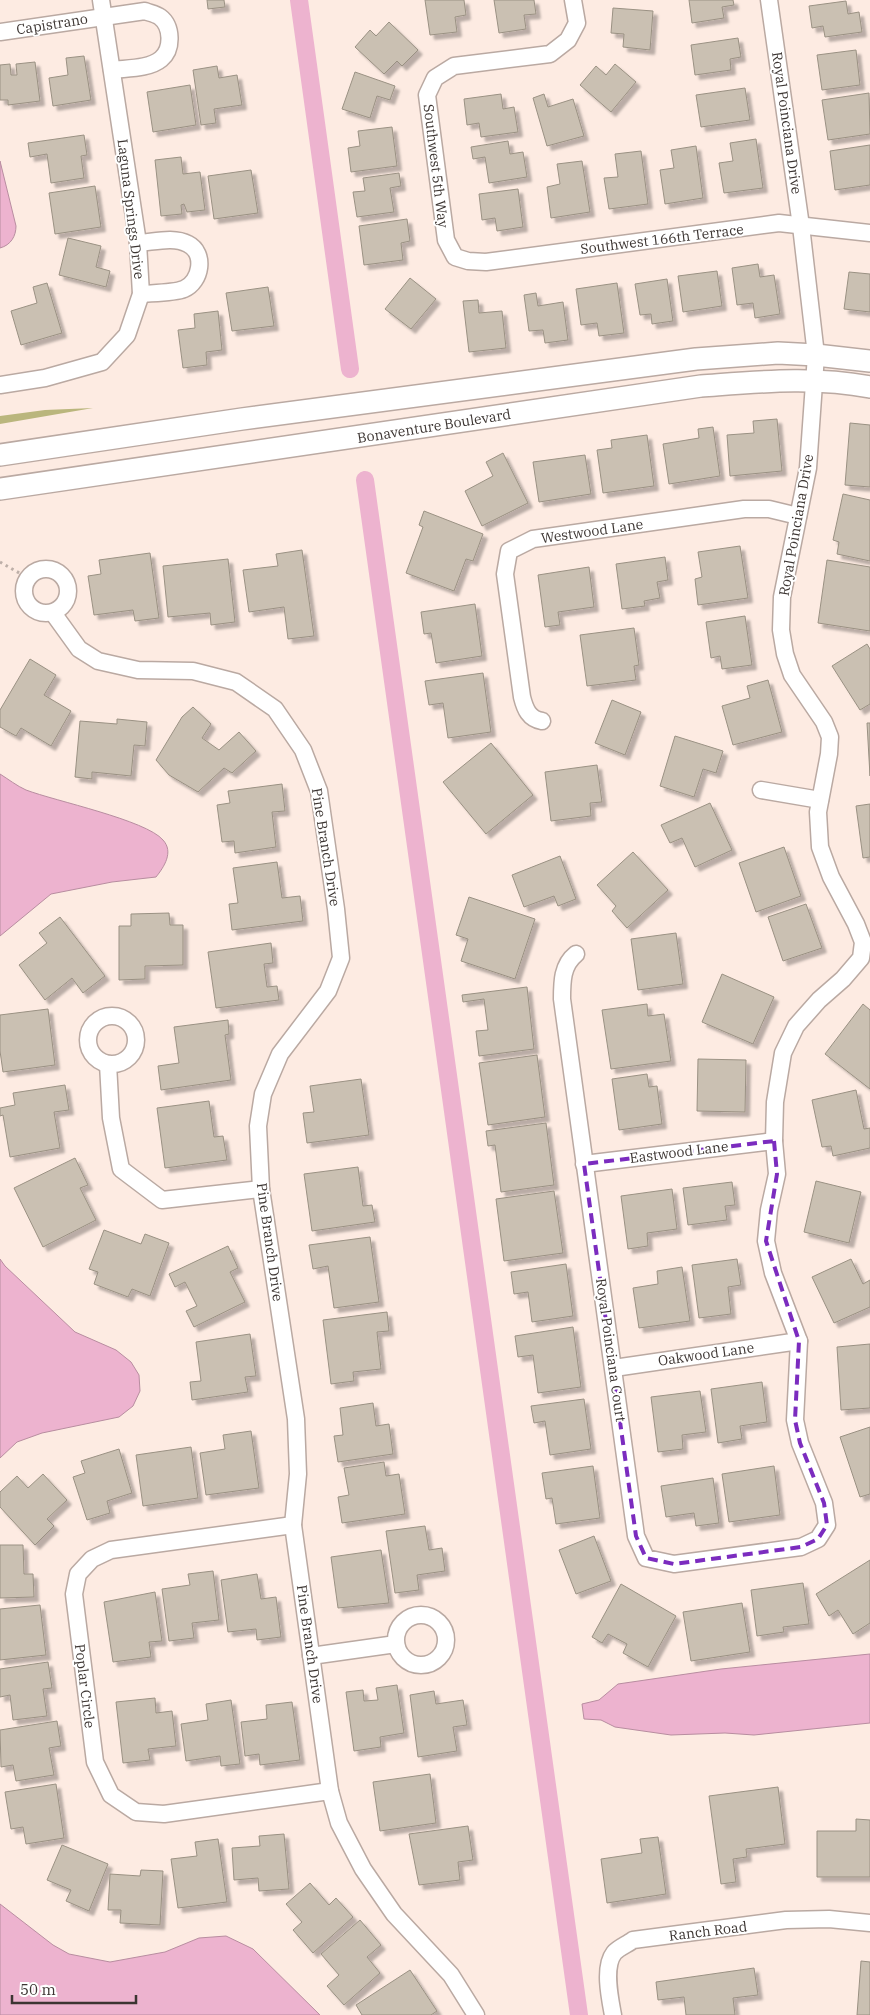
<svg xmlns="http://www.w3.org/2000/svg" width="870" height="2015" viewBox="0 0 870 2015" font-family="'IBM Plex Serif',serif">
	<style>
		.forest { fill: #bab67d }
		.water { fill: #edb3cf; stroke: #b88da0 }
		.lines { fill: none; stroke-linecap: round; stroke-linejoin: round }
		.canal { stroke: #edb3cf; stroke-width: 18 }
		.building { fill: #cac0b2; stroke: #9a9183; filter: url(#shadow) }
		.minor-casing { stroke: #baa9a2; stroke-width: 19 }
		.major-casing { stroke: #baa9a2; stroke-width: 24 }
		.path { stroke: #bdafa8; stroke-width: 3; stroke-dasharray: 2.5 4; stroke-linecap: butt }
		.minor { stroke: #fff; stroke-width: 16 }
		.major { stroke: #fff; stroke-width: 21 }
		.marked { fill: none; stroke: #7b2cbf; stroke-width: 4; stroke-dasharray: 10 6; stroke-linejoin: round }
		.labels { text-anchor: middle; stroke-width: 4; stroke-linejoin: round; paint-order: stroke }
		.street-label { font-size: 14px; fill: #3c3532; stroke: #fff }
	</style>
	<defs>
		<filter id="shadow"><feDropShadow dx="4.5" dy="4.5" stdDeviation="1" flood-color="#0004"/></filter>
	</defs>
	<rect width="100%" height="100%" fill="#fdebe2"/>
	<polygon class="forest" points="93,408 0,424 0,416 45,410"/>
	<g class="water">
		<path d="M0,161L16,226C16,236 11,245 0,248Z"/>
		<path d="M0,774C8,779 17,786 26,790C55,801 146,820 163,840C174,852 164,867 156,877L112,882L51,894L0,936Z"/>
		<polygon points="0,1259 5,1266 75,1332 116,1350 131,1362 139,1375 140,1391 133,1406 119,1417 42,1433 17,1442 0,1458"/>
		<polygon points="870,1654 870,1723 754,1735 725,1733 671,1735 615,1727 601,1720 584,1719 582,1704 599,1700 618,1684 721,1669"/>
		<polygon points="0,1904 53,1945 69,1954 110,1962 165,1952 199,1938 226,1936 253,1949 320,2015 0,2015"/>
	</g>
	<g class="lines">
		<g class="canal">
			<polyline points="299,0 350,369"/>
			<polyline points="365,480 579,2015"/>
		</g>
	</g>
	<g class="building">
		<polygon points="207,0 224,0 225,7 208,9"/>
		<polygon points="425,0 464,0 466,15 455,17 457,32 430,35"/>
		<polygon points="494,0 534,0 536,14 524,15 526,29 499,33"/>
		<polygon points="689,0 733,0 734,5 722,7 724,18 692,23"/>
		<polygon points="846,1 848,14 859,12 862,32 825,37 823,26 812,28 809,6"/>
		<polygon points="613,8 653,11 650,50 623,47 624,34 611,33"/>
		<polygon points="389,22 418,50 402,66 397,61 384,74 355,47 370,30 376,36"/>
		<polygon points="738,38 741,57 730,59 731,70 695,75 691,45"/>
		<polygon points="856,50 860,85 822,90 817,55"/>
		<polygon points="84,56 91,100 53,106 49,78 68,75 66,58"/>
		<polygon points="35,62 40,101 8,105 8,100 0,100 0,65 10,64 11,75 17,75 16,64"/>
		<polygon points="615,64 636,82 611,112 580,85 596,66 606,75"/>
		<polygon points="217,66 219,78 237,75 242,105 214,109 216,123 201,125 193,70"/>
		<polygon points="355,72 395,86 390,100 377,96 370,118 342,109"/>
		<polygon points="190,85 196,125 153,132 147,92"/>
		<polygon points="745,88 750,120 701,127 696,95"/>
		<polygon points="869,93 870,134 828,140 822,100"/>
		<polygon points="501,94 503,109 514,107 518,132 481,137 479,123 467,125 464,99"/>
		<polygon points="544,94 548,107 573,99 584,136 547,146 533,98"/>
		<polygon points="392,127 397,166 351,172 348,148 360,146 358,131"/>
		<polygon points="84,135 87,155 81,156 84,178 51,183 47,154 30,157 28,143"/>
		<polygon points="756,139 763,188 724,193 719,163 733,161 730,143"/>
		<polygon points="508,141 510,154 523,152 527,177 489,183 485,157 473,159 471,147"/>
		<polygon points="870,145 870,185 835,190 830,151"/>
		<polygon points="696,146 703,198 665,204 660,170 674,168 671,150"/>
		<polygon points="641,151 648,204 609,209 604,178 618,177 615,154"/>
		<polygon points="181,157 183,174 200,172 205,210 187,212 184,204 181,205 182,214 161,216 155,160"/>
		<polygon points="582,161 590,212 551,218 547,187 560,184 557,164"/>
		<polygon points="251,170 258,213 214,219 208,176"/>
		<polygon points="399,173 401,186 390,188 394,212 357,217 353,192 365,191 363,178"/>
		<polygon points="95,186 101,227 55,234 49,193"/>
		<polygon points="518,189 523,227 497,231 495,218 482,220 479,194"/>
		<polygon points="407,219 410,241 401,243 403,260 364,265 359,226"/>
		<polygon points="68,238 101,246 96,267 110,271 106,287 59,275"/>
		<polygon points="758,264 760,277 774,275 780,314 755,318 753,303 737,305 732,268"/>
		<polygon points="717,271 722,306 683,312 678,276"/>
		<polygon points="849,272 870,274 870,312 844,309"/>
		<polygon points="410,278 436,299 411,329 385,309"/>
		<polygon points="667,279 673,321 652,324 651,314 640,315 635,284"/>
		<polygon points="47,283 62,333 21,345 11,311 37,303 33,287"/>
		<polygon points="617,283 624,333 599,336 597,323 581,325 576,289"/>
		<polygon points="268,287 274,326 232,331 226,293"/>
		<polygon points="536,293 538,306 563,302 568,340 545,343 543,330 529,331 524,295"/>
		<polygon points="478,300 479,313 502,311 506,348 469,352 463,301"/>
		<polygon points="218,311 222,350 206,352 207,365 183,368 178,330 195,328 194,314"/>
		<polygon points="777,419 782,471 730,476 727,435 754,433 753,421"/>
		<polygon points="850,423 870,425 870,487 845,485"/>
		<polygon points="713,427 720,476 669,484 663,444 699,438 698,429"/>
		<polygon points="647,435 654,486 603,493 597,450 612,448 611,440"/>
		<polygon points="503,453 528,503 482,526 465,491 493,476 486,462"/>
		<polygon points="585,455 591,494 539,502 533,462"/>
		<polygon points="843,494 870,500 870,561 837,554 839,542 833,540"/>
		<polygon points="424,511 483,534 473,561 466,559 454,591 406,573 423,527 419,525"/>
		<polygon points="740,546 748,598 698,605 695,579 702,577 698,552"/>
		<polygon points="302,550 314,636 288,639 284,607 249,612 243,570 278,566 276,554"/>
		<polygon points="150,553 159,618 135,621 133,610 94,615 88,576 101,574 99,560"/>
		<polygon points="665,557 668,580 657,582 660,598 644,601 645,606 622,609 616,564"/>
		<polygon points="228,559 235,622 211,625 210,613 168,617 163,566"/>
		<polygon points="827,560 870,567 870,631 818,623"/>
		<polygon points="589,567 594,607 558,612 560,625 545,627 538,575"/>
		<polygon points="475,604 482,656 436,663 431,633 424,634 421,612"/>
		<polygon points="745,616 752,665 722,669 720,656 711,658 706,622"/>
		<polygon points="634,628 639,665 634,666 636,680 587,686 580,635"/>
		<polygon points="867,644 870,649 870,704 860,710 832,666"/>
		<polygon points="30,659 56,675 44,695 71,711 51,746 21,728 16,736 0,727 0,710"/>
		<polygon points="483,673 491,732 448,738 443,703 429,705 425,681"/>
		<polygon points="768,680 782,732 733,745 722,706 750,698 747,686"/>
		<polygon points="612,700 641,712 625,755 595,743"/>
		<polygon points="193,707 211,724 202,738 219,750 239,732 256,751 232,773 224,768 198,792 169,775 156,760 182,717"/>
		<polygon points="117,719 147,722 145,746 134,745 131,776 92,772 92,779 75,777 80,721 117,724"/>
		<polygon points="867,723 870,723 870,776"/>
		<polygon points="675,736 723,751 716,773 703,769 694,797 660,786"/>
		<polygon points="491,743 533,795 486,834 443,782"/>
		<polygon points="597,765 602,802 590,803 591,816 551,821 545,772"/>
		<polygon points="282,784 285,811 272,812 276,847 235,853 234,841 222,842 217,805 230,803 228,791"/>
		<polygon points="710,803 732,850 695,867 682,838 670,843 661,825"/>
		<polygon points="870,804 870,857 863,858 856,806"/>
		<polygon points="784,847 801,896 756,912 739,863"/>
		<polygon points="633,852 668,890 627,928 612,911 616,906 597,885"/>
		<polygon points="560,856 576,899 558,906 554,896 524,907 512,875"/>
		<polygon points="277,862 282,898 300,896 303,921 232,930 229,904 238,903 233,868"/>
		<polygon points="469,897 535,919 515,979 461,961 468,939 456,935"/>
		<polygon points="806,904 822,948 783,961 768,917"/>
		<polygon points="169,913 170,925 183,925 183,965 145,966 145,979 119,980 119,926 131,926 131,914"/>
		<polygon points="60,917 105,976 83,993 72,978 45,1000 19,965 47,943 39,933"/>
		<polygon points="676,933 683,984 638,990 631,939"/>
		<polygon points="271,943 273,963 264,964 267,987 277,986 279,1000 216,1008 208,952"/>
		<polygon points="722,974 774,997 753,1044 702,1022"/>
		<polygon points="527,987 534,1049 479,1056 476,1031 488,1030 484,999 463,1002 462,995"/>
		<polygon points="647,1004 648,1016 664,1014 671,1061 611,1069 602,1010"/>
		<polygon points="863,1004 870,1010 870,1089 825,1054"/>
		<polygon points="48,1009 55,1065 3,1072 0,1051 0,1015"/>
		<polygon points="228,1020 229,1034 225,1035 231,1080 161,1090 158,1066 179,1063 174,1027"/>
		<polygon points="537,1055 545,1117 488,1125 479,1063"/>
		<polygon points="698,1059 746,1060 745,1112 697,1111"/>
		<polygon points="647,1074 649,1087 657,1086 662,1124 619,1130 612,1079"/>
		<polygon points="361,1079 369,1135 307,1143 303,1113 314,1112 310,1086"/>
		<polygon points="65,1085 69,1110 54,1112 60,1148 10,1157 3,1115 0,1116 0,1108 15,1105 13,1093"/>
		<polygon points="856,1090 864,1129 870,1128 870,1148 833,1156 831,1146 822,1147 812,1100"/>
		<polygon points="209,1101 214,1137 223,1136 227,1160 165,1168 157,1108"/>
		<polygon points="546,1123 554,1185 501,1192 495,1145 488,1146 486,1131"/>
		<polygon points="75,1158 88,1185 80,1188 96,1220 43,1247 14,1188"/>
		<polygon points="358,1167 363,1206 372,1205 375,1222 312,1231 304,1174"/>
		<polygon points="816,1181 861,1192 849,1243 804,1232"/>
		<polygon points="732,1182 735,1205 725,1206 727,1220 688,1225 683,1188"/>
		<polygon points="672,1189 677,1229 647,1233 648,1246 628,1249 621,1196"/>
		<polygon points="554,1191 563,1253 504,1261 496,1199"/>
		<polygon points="104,1230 141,1244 145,1234 169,1243 150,1296 132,1289 128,1297 94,1284 98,1272 89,1269"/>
		<polygon points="370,1237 379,1302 334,1308 328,1266 313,1269 309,1245"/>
		<polygon points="228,1246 238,1268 230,1272 245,1302 194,1327 186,1311 197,1306 185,1282 175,1287 169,1274"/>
		<polygon points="737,1259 741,1285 728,1287 731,1314 699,1318 692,1265"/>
		<polygon points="851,1259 863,1284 870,1280 870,1307 834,1323 812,1277"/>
		<polygon points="566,1264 573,1316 532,1322 528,1292 514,1294 511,1272"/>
		<polygon points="682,1267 690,1321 639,1328 633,1288 658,1284 657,1271"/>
		<polygon points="387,1312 389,1331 377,1332 381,1369 353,1372 354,1381 331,1384 323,1320"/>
		<polygon points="573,1327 581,1387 538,1393 533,1355 518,1357 515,1336"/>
		<polygon points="250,1334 256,1376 245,1377 248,1392 192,1400 190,1382 201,1381 196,1342"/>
		<polygon points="870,1344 870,1408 841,1410 837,1347"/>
		<polygon points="762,1382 767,1422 740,1426 742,1439 718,1443 711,1389"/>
		<polygon points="700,1391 706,1432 682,1435 683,1449 658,1452 651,1397"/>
		<polygon points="584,1399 591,1449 550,1455 545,1421 534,1423 531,1406"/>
		<polygon points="373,1403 376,1426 389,1424 393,1454 338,1462 334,1436 343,1435 340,1408"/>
		<polygon points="870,1427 870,1494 860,1497 840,1437"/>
		<polygon points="251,1431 259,1488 206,1495 200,1453 225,1449 223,1435"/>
		<polygon points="191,1447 198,1498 143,1506 136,1455"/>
		<polygon points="119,1449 132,1493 107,1501 110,1513 87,1520 73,1477 85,1473 81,1461"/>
		<polygon points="384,1462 386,1476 399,1474 405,1514 342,1523 338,1497 349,1495 344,1468"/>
		<polygon points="593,1466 600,1518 556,1524 552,1498 546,1499 542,1473"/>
		<polygon points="774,1466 780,1515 729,1522 722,1474"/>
		<polygon points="43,1474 67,1500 47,1519 54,1526 35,1545 0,1507 0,1492 17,1476 28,1488"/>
		<polygon points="713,1478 719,1523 696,1526 694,1513 666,1517 661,1486"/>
		<polygon points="425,1526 429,1550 442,1548 445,1571 417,1575 419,1590 395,1593 386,1531"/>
		<polygon points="594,1536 611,1581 576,1594 559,1550"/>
		<polygon points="0,1545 23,1545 24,1574 33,1574 34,1597 0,1598"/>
		<polygon points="381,1550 389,1603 338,1608 331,1557"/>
		<polygon points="870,1560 870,1623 853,1634 838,1610 829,1616 816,1594"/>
		<polygon points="213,1571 219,1620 192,1623 194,1638 169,1641 162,1589 190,1585 188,1574"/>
		<polygon points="257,1574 261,1599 276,1597 281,1637 257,1640 256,1629 228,1632 221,1580"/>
		<polygon points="803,1583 809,1624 783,1627 784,1632 757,1636 751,1590"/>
		<polygon points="621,1584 676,1616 648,1667 623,1653 627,1644 608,1634 602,1643 592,1637"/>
		<polygon points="155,1592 162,1641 149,1642 151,1657 113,1662 104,1602"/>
		<polygon points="742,1603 750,1652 691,1661 683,1612"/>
		<polygon points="40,1605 46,1655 0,1660 0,1609"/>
		<polygon points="48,1662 52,1688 43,1689 47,1716 13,1720 10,1695 0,1697 0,1669"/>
		<polygon points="397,1685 404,1733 380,1737 381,1747 354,1751 346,1692 363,1690 364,1701 378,1700 376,1688"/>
		<polygon points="434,1691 436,1704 463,1700 467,1725 453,1727 457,1751 418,1757 410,1695"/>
		<polygon points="155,1698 156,1713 172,1711 176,1746 148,1749 150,1760 123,1763 116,1702"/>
		<polygon points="231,1700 240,1764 221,1766 220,1756 186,1761 181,1724 208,1720 206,1704"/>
		<polygon points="292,1702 300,1760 260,1765 259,1754 245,1756 241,1722 267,1719 266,1705"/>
		<polygon points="57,1721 61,1746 49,1748 54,1775 16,1781 13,1765 1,1767 0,1730"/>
		<polygon points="430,1774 436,1823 380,1831 373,1782"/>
		<polygon points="56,1784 64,1838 26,1844 23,1827 11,1829 5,1792"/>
		<polygon points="778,1787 785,1844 746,1849 747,1857 733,1859 736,1882 721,1884 709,1796"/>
		<polygon points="856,1819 870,1820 870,1877 817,1877 817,1831 856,1831"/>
		<polygon points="468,1826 473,1860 458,1862 460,1880 419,1885 409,1834"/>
		<polygon points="284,1834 289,1889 259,1891 258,1878 234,1880 232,1848 260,1846 259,1836"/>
		<polygon points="658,1837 666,1894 607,1903 601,1859 642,1853 640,1839"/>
		<polygon points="218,1839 227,1902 178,1908 171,1859 197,1856 195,1842"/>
		<polygon points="62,1845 108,1864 89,1911 66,1901 71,1890 47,1880"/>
		<polygon points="141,1870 163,1871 160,1925 120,1923 121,1910 108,1910 110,1874 140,1876"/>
		<polygon points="310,1883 329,1905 336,1898 353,1917 313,1953 293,1930 302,1922 286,1904"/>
		<polygon points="360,1920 381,1945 367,1957 380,1973 344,2005 327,1986 339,1975 321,1954"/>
		<polygon points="861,1961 870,1962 870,2015 857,2015"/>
		<polygon points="754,1968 758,1995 733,1998 735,2015 686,2015 684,1997 658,2000 656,1982"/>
		<polygon points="410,1970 437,2011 431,2015 362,2015 356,2005"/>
	</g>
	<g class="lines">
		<defs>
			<g id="minor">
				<polyline points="573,0 577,23 568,40 550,54 454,66 435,78 427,95 446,240 455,257 468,261 486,262 779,223 870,233"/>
				<path d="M0,32L145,11C150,13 156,14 160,17C172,26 173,49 161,59C149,69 127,68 112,70"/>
				<path d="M138,243C154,242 174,236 188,244C206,253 201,282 184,289C174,293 153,293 141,294"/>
				<polyline points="0,385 45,378 102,362 127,335 141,294 138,243 101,0"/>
				<circle cx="46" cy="591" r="22"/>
				<polyline points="53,613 79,649 98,661 138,670 193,671 236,682 275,709 303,750 319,791 336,909 341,958 328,991 280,1054 263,1094 258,1126 261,1189 296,1419 298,1474 293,1525 330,1791 339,1823 363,1869 394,1914 451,1975 476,2015"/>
				<path d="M542,721C529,719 525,709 522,697L505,574L509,551L533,539L744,509H769L798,516"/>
				<polyline points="761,790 820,800"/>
				<path d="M576,954C562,965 562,982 562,999L636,1536L646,1558L674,1564L801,1547L818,1539L827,1525L824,1503L800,1443L795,1420L799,1341L773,1273L766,1241L769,1210L777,1174L774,1141L775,1102L783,1053L796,1026L819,1000L843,979L861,958L863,942L856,924L831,877L820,847L818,812L829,754L830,737L824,722L792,675L785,654L781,630L782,597L808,468L816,355L801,226L769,0"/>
				<circle cx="112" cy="1040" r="24"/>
				<polyline points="108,1064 111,1118 121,1169 162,1200 261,1189"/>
				<polyline points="584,1164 774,1141"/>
				<polyline points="614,1368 799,1341"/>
				<polyline points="293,1525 111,1550 92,1559 78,1574 74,1594 95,1762 111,1795 136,1812 164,1814 330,1791"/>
				<circle cx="421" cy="1640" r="25"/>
				<polyline points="311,1656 396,1644"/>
				<path d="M613,2015C610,1999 603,1967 614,1953C618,1948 628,1944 633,1940L786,1920L829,1919L870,1923"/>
			</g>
			<g id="major">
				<polyline points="0,455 242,419 696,359 778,353 816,355 870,361"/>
				<path d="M0,489L701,386C757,382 814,376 870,387"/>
			</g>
		</defs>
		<use href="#minor" class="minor-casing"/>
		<use href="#major" class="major-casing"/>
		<polyline class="path" points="0,562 28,578"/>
		<use href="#minor" class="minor"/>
		<use href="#major" class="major"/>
	</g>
	<path class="marked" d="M774,1141L777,1174L766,1241L799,1341L795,1420L800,1443L824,1503L827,1525L818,1539L801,1547L674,1564L646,1558L636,1536L584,1164Z"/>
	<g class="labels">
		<g class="street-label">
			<text transform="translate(52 24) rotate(-9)" y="5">Capistrano</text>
			<text transform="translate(787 123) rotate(82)" y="5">Royal Poinciana Drive</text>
			<text transform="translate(436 166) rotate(83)" y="5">Southwest 5th Way</text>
			<text transform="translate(131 209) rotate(83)" y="5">Laguna Springs Drive</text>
			<text transform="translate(662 239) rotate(-7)" y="5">Southwest 166th Terrace</text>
			<text transform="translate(434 426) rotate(-9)" y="5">Bonaventure Boulevard</text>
			<text transform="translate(796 525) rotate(-80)" y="5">Royal Poinciana Drive</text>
			<text transform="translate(592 531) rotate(-8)" y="5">Westwood Lane</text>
			<text transform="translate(326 847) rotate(81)" y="5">Pine Branch Drive</text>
			<text transform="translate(679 1152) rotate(-7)" y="5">Eastwood Lane</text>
			<text transform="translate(270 1242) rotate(82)" y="5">Pine Branch Drive</text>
			<text transform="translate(611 1350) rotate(82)" y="5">Royal Poinciana Court</text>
			<text transform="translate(706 1354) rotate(-8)" y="5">Oakwood Lane</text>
			<text transform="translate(310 1644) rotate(82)" y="5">Pine Branch Drive</text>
			<text transform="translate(85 1686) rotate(83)" y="5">Poplar Circle</text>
			<text transform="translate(708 1931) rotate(-7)" y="5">Ranch Road</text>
		</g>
	</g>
	<path d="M12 1995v8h124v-8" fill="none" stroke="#3c3532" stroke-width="2.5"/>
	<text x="20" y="1995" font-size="15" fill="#3c3532" stroke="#ffffff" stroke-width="4" paint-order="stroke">50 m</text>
</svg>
